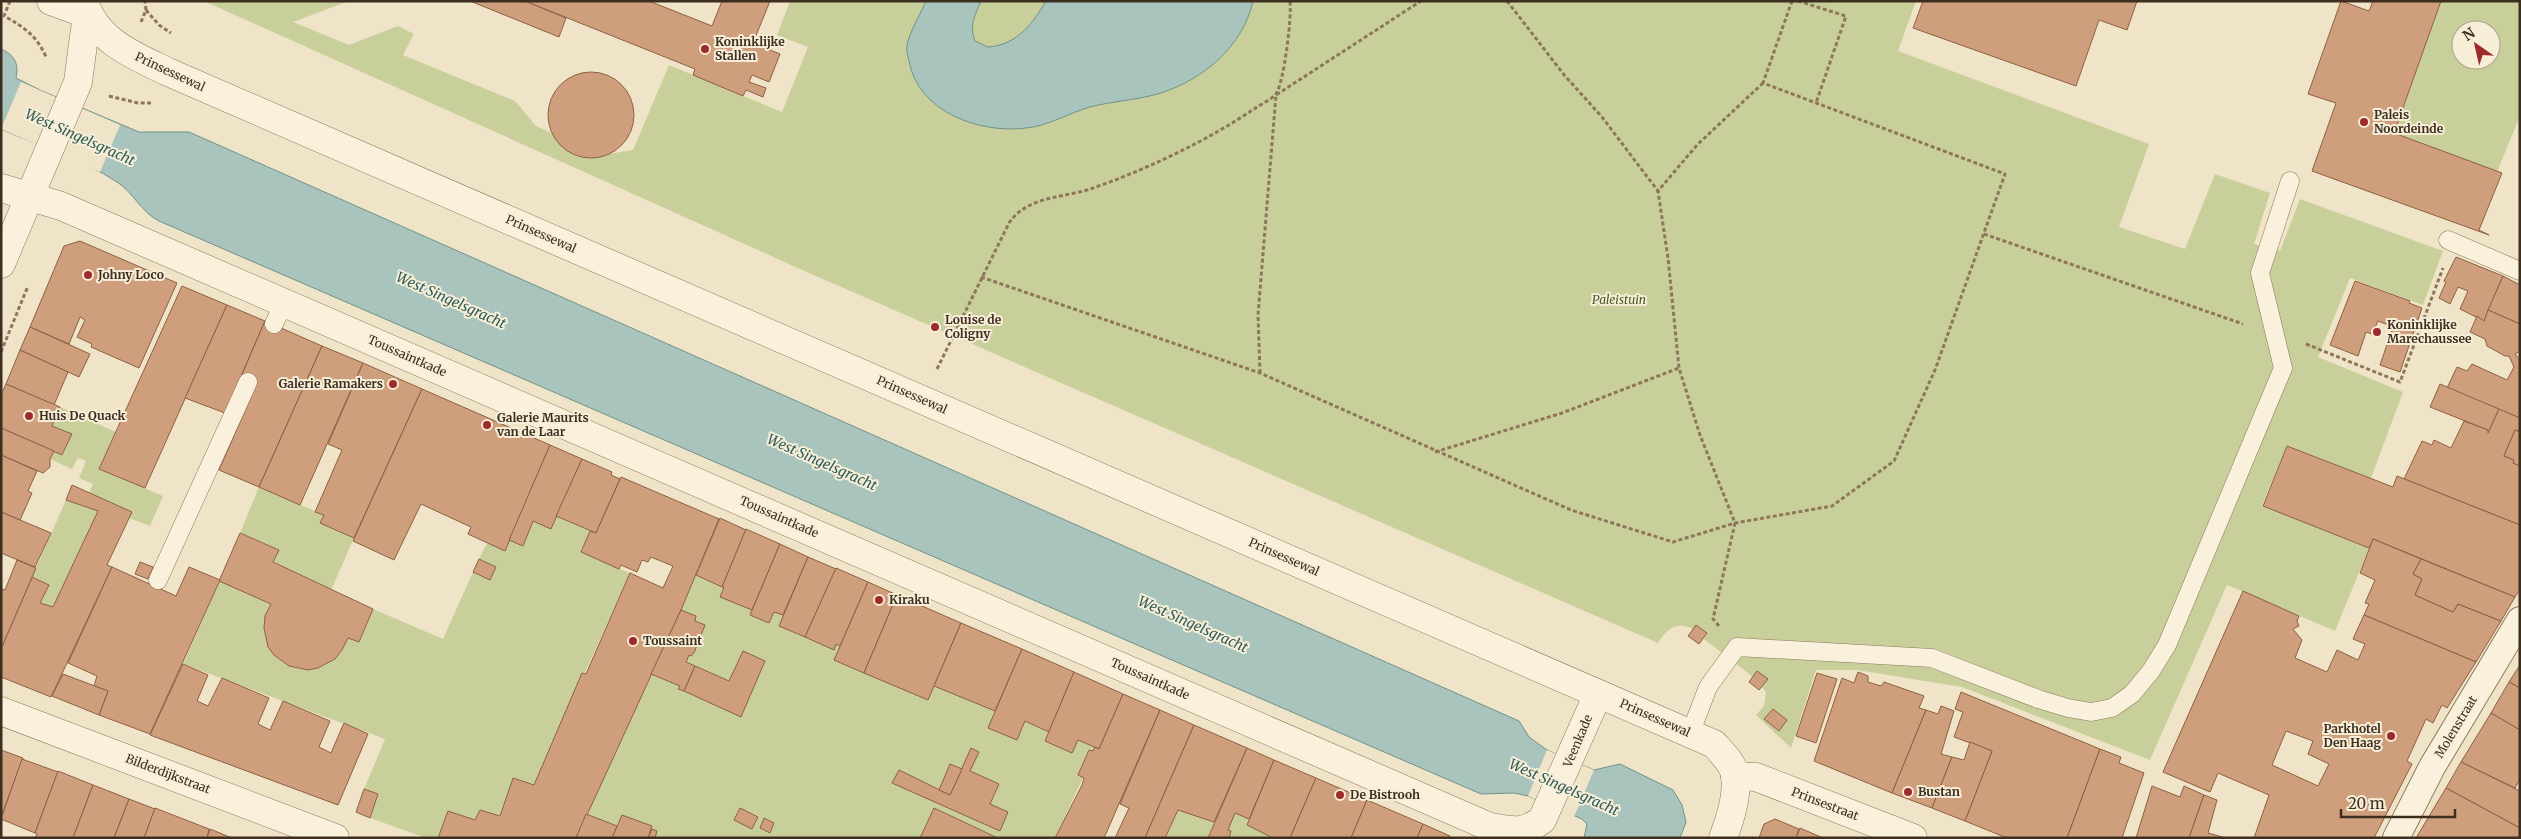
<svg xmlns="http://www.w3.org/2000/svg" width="2521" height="839" viewBox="0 0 2521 839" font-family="Merriweather,serif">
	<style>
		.green { fill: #c9cf9b; fill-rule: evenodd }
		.water { fill: #a9c4bc; stroke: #6f938a }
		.pier { fill: #f0e4c8 }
		.building { fill: #cf9f7d; stroke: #8d5f41; fill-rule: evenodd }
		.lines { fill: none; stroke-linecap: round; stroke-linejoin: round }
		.service-casing { stroke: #8d765c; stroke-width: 19 }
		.pedestrian-casing { stroke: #8d765c; stroke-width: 28 }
		.minor-casing { stroke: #8d765c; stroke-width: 29 }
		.path { stroke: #8d765c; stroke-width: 3; stroke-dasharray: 4 2.5; stroke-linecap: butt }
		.service { stroke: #faf1dc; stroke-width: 18 }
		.pedestrian { stroke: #faf1dc; stroke-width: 26 }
		.minor { stroke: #faf1dc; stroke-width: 28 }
		.poi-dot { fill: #9e2a2b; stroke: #f7eed8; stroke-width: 2 }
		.labels { text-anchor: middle; stroke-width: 4; stroke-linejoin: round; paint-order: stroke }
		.poi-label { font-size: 12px; font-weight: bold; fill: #3d2e20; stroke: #f7eed8; text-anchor: start }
		.street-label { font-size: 12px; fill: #3d2e20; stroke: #f7eed8 }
		.park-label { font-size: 12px; font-style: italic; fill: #4d5a26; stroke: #f7eed8 }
		.water-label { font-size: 14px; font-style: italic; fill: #2f5d5a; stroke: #f7eed8 }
	</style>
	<rect width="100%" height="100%" fill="#f0e4c8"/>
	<g class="green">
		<path d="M204,1H349L293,22L349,45L398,26L414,34L403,55L515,101L536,126L602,155L633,150L669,65L782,112L808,47L777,35L790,1H1916L1898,51L2149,144L2119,227L2185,249L2215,174L2270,193L2254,244L2280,251L2300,199L2443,251L2423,305L2350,278L2318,357L2403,392L2371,478L2287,446L2262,505L2369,548L2335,631L2227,585L2150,760L1962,687L1857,670H1816L1791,748L1756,715L1764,706L1766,693L1762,687L1768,679L1757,671L1753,677L1704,639L1707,633L1697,625L1693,629C1676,621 1667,629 1658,643L809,273Z"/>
		<path d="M2441,1H2520V116L2497,172L2394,133ZM2461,30H2491V60H2461Z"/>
		<polygon points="60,407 116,432 99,469 163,496 150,526 129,518 132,512 89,493 93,484 79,478 86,461 78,458 72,469 50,459 54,451 63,455 72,434 52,426"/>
		<polygon points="259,487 324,515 321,523 354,538 331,590 273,562 279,549 240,533"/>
		<polygon points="66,500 98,511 53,607 40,603 49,585 32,577"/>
		<path d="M556,516L590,531L581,552L630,573L534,785L513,778L500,816L480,810L475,820L448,811L438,838H426L370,818L378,795L364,789L385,739L183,664L220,580L271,604C243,663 323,699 348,638L359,642L373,609L443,639L473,572L490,580L496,567L479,559L487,543L505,550L509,540L523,546L533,521Z"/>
		<polygon points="696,575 1095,747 1080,784 1055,838 1000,838 934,808 920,838 634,838 587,815"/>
		<polygon points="1178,810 1214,822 1208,838 1165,838"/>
		<polygon points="1235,813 1249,819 1247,825 1273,838 1228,838 1231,831 1228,830"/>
	</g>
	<g class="water">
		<path d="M926,1H981C975,15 969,26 975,41L988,47C1016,45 1032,25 1046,1H1253C1243,46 1204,79 1161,93C1138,100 1113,101 1090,107C1069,113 1048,126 1026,128C980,134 918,112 909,61C908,57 906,51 907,46C908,35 921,13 926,1Z"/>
		<path d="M1,49C15,55 19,64 16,78L42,91L139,132H189L1519,721L1529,737L1547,750L1594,770L1620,764L1673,790L1682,805L1686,822L1680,838H1584L1587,824L1582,819L1528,796L1514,793L1481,794L159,221C141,212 133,192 117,182C82,159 39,146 1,129Z"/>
	</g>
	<g class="pier">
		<polygon points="21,82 120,125 100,172 1,129"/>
		<polygon points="1547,750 1594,770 1574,817 1528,796"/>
	</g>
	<g class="building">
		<polygon points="470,1 525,1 566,18 559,37"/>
		<polygon points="525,1 649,1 712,26 722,1 770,1 753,43 780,54 769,82 752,75 749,82 766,88 763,97 746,90 743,96 693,75 695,69"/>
		<polygon points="1923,1 2137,1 2127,30 2099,20 2076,86 1913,28"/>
		<polygon points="2341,1 2369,11 2373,1 2441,1 2394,133 2502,173 2479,230 2489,235 2312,171 2336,103 2308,94"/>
		<circle cx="591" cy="115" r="43"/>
		<polygon points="80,241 177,283 139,368 91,347 92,344 77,337 85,320 80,317 69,344 30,327 64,246"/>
		<polygon points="2456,257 2503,276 2484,321 2460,309 2468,291 2458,287 2450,304 2439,298 2446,282 2444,281"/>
		<polygon points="2503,276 2520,285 2520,324 2488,310"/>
		<polygon points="2355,281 2410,301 2409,303 2422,308 2400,372 2380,365 2393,327 2378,321 2372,334 2366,332 2358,356 2330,345"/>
		<polygon points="182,286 227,305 145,488 99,469"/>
		<polygon points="227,305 265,321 225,413 185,398"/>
		<polygon points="2488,310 2520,324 2520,351 2515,354 2520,360 2520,418 2447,388 2457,367 2467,371 2472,364 2507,380 2514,367 2509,356 2505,356 2487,346 2485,339 2470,332 2477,316 2484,321"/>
		<polygon points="265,321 322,346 259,487 219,470 256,386 240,379"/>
		<polygon points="30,327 90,354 79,377 20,350"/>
		<polygon points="322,346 363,363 300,505 259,487"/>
		<polygon points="20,350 68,372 54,405 6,384"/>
		<polygon points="363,363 422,389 354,538 320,523 324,515 315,512 342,450 328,444"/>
		<polygon points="6,384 60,407 52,426 72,434 62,455 1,428 1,395"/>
		<polygon points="2440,384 2499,409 2488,433 2488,430 2430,407"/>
		<polygon points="422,389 550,445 505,551 468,534 471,527 421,504 394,560 353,541"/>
		<polygon points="2499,409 2520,418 2520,432 2515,430 2504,456 2514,460 2513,463 2520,466 2520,525 2404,479 2422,441 2432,445 2434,440 2451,448 2464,421 2488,430 2488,433"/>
		<polygon points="1,428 54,451 50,459 50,467 43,473 1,455"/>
		<polygon points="2515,430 2520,432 2520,466 2513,463 2514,460 2504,456"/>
		<polygon points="550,445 582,459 551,529 533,521 523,546 509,540"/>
		<polygon points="2287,446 2393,487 2397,476 2520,525 2520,590 2515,597 2373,539 2369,548 2263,506"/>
		<polygon points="1,455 37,471 28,491 32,493 20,520 1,512"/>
		<polygon points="582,459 612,472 611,475 620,479 596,533 556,516"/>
		<polygon points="621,477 719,519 681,610 587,815 576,838 438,838 448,811 475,820 480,810 500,816 513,778 534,785 582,673 586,674 630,573 663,588 673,566 651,557 648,562 642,560 637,572 621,565 619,569 581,552 590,531 596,533"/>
		<polygon points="72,485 132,512 107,565 112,567 51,697 1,677 1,649 32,577 49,585 40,603 53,607 98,511 66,500"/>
		<polygon points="1,512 51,533 35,567 1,553"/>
		<polygon points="720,518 746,530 722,587 696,575"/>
		<polygon points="746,529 780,544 752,610 720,597 724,587 722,587"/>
		<polygon points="240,533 279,550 273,562 373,609 359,642 348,638 342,650 335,659 318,668 308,670 289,666 274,655 268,647 264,628 265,616 271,604 219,581"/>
		<polygon points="2373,539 2421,559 2413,574 2422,579 2415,595 2453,612 2458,604 2501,621 2476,662 2364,615 2369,604 2365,603 2375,580 2360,573"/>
		<polygon points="780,544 808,557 783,615 774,612 769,623 750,615"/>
		<polygon points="808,557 836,569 805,637 779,626"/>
		<polygon points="479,559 496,567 490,580 473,572"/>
		<polygon points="2421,559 2515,597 2501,621 2458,604 2453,612 2415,595 2422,579 2413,574"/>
		<polygon points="17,560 36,568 1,649 1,589 5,590"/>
		<polygon points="140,562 153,567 148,579 135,574"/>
		<polygon points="112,567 176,596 189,567 220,580 150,734 99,715 108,691 94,686 97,676 68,663"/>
		<polygon points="836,568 868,582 840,646 836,644 834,650 805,637"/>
		<polygon points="868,582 897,595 864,673 834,660"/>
		<path d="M2243,591L2299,616L2297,621L2299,626L2293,629L2302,640L2295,658L2327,672L2337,650L2358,660L2365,644L2353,639L2364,615L2476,662L2447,708L2442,705L2433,723L2426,719L2407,761L2412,764L2374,838H2254L2269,795L2218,773L2210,792L2163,772ZM2286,731L2313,741L2308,754L2329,764L2318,786L2272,765Z"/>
		<polygon points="897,595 961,623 928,700 864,673"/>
		<polygon points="681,610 696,616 695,621 705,625 694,653 691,656 689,655 686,662 695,666 684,691 678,689 680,686 651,674"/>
		<polygon points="961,623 1022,649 995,711 934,686"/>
		<polygon points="1696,625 1707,633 1699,644 1688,636"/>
		<polygon points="1022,649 1074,672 1049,732 1025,721 1017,740 988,728"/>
		<polygon points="743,651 765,661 741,717 684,691 695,666 729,681"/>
		<polygon points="183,664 208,675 197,701 208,706 222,678 269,698 258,724 270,730 283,701 330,721 319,747 331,753 344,723 368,734 338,805 150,735"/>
		<polygon points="2520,665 2520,688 2509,682"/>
		<polygon points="1757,671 1768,679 1759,690 1749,682"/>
		<polygon points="1074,672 1123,694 1099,749 1078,740 1072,753 1045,741"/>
		<polygon points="1858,672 1868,676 1868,682 1881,686 1884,682 1924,696 1919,708 1926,710 1892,793 1814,761 1842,678 1854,683"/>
		<polygon points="1817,673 1837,679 1816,743 1796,736"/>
		<polygon points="63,674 108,691 99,715 52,696"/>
		<polygon points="2509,682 2520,688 2520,730 2491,713"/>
		<polygon points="1961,692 2100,749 2067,838 2007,838 1965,821 1992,751 1954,737 1963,712 1955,709"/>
		<polygon points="1123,694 1160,710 1104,838 1055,838 1082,785 1084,778 1078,775 1089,750 1093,751 1095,747 1099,749"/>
		<polygon points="1941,706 1954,711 1941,754 1952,757 1932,808 1892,793 1926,710 1938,714"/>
		<polygon points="1773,709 1787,720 1779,731 1764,719"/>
		<polygon points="1160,710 1194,725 1145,838 1115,838 1129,808 1120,804"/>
		<polygon points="2491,713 2520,730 2520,779 2515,788 2461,762"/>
		<polygon points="1194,725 1247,748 1214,822 1178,810 1165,838 1145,838"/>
		<polygon points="1970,742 1992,751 1965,821 1932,808 1952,757 1964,760"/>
		<polygon points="971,748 979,752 970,771 999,784 990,804 1008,812 1000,831 892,783 899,770 950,795"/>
		<polygon points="1247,748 1274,760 1249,819 1235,813 1228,830 1231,831 1229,838 1208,838"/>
		<polygon points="2100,749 2121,757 2119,763 2144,773 2122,838 2067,838"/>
		<polygon points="1,750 23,758 1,817"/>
		<polygon points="22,759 58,772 35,833 1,819"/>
		<polygon points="1274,760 1316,778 1290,838 1273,838 1247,825"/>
		<polygon points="2461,762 2520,791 2520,828 2446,788"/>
		<polygon points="950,764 962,769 950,795 939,790"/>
		<polygon points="58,771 93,785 73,838 35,838 37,834 35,833"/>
		<polygon points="1316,778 1367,800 1351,838 1290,838"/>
		<polygon points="93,785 129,799 114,838 73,838"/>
		<polygon points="2152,786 2180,797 2184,786 2204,795 2189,838 2136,838"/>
		<polygon points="2446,788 2520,828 2520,838 2416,838"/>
		<polygon points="364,789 378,794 370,818 356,812"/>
		<polygon points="2204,795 2217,800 2208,833 2226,838 2189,838"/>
		<polygon points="129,799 155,809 144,838 114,838"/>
		<polygon points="1367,800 1423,824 1417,838 1351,838"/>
		<polygon points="155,808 209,829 207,838 144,838"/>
		<polygon points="740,808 758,817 752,829 734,820"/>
		<polygon points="934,808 998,838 920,838"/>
		<polygon points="586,814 617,826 612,838 576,838"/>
		<polygon points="622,815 652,826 648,838 612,838"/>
		<polygon points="764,818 774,823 770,833 760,828"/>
		<polygon points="1775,819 1799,829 1796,838 1759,838 1764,824"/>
		<polygon points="1423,824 1450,836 1450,838 1417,838"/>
		<polygon points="1800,828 1823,838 1796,838"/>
		<polygon points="210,829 232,838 207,838"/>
		<polygon points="652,829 657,831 655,838 648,838"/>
	</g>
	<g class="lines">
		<defs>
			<g id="service">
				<polyline points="2448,240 2520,271"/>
				<polyline points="274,324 284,302"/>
				<polyline points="158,580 248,382"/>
				<polyline points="1690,734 1708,687 1737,647 1932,658 2038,699 2068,708 2091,712 2112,708 2132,694 2151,671 2167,645 2283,368 2260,273 2290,181"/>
			</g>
			<polyline id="pedestrian" points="2396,838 2432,767 2520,620"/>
			<g id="minor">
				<polyline points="51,1 87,14"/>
				<path d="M84,1C96,41 133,55 168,72L1714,744C1722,753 1734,764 1735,776C1738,796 1730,820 1723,838"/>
				<path d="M1,188L61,206L1490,827C1512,831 1523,834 1542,820L1598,694"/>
				<polyline points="1,264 78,82 87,14"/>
				<polyline points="1,711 335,838"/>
				<polyline points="1735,776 1756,777 1913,838"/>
			</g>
		</defs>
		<use href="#service" class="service-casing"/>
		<use href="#pedestrian" class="pedestrian-casing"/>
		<use href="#minor" class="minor-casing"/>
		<g class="path">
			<path d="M10,1L4,16C24,27 37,36 46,57"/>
			<polyline points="1507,1 1565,76 1602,117 1658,191"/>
			<polyline points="1798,1 1846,16 1816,103"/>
			<polyline points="146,10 159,25 171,33"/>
			<polyline points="141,22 146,10 145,1"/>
			<polyline points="109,96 138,103 151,103"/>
			<polyline points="1984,234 2243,324"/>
			<polyline points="981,277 1260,373 1571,510 1673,542 1735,523 1832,506 1894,461 1935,370 2005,174 1763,83 1792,1"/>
			<polyline points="2306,344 2400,382 2443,268"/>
			<polyline points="1,352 28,286"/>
			<path d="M937,369L1009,223C1027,197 1059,198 1087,190C1142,172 1209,140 1257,107C1262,104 1272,99 1276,94C1284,82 1292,17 1290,1"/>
			<polyline points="1260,373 1258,315 1276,95 1421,1"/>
			<polyline points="1435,452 1562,413 1679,368"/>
			<polyline points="1719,626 1713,619 1735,523 1700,435 1679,368 1668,258 1658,191 1697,145 1763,83"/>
		</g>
		<use href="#service" class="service"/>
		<use href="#pedestrian" class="pedestrian"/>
		<use href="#minor" class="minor"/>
	</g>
	<g class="poi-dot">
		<circle cx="705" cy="49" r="5"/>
		<circle cx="2364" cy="122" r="5"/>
		<circle cx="88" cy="275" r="5"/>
		<circle cx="935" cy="327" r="5"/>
		<circle cx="2377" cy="332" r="5"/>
		<circle cx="393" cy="384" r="5"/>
		<circle cx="29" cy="416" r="5"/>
		<circle cx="487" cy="425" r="5"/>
		<circle cx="879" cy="600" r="5"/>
		<circle cx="633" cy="641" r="5"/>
		<circle cx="2391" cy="736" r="5"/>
		<circle cx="1908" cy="792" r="5"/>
		<circle cx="1340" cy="795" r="5"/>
	</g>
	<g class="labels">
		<g class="poi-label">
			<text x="715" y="46">Koninklijke<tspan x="715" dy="14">Stallen</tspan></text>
			<text x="2374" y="119">Paleis<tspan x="2374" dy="14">Noordeinde</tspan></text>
			<text x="98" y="279">Johny Loco</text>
			<text x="945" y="324">Louise de<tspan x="945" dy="14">Coligny</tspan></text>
			<text x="2387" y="329">Koninklijke<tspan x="2387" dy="14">Marechaussee</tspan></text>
			<text x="383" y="388" text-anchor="end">Galerie Ramakers</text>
			<text x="39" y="420">Huis De Quack</text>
			<text x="497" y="422">Galerie Maurits<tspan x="497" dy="14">van de Laar</tspan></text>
			<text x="889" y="604">Kiraku</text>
			<text x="643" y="645">Toussaint</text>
			<text x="2381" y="733" text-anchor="end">Parkhotel<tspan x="2381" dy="14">Den Haag</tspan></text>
			<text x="1918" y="796">Bustan</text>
			<text x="1350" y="799">De Bistrooh</text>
		</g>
		<g class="street-label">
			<text transform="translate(170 72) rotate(25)" y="4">Prinsessewal</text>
			<text transform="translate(541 234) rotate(24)" y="4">Prinsessewal</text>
			<text transform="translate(407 356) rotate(24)" y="4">Toussaintkade</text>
			<text transform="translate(912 395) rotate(24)" y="4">Prinsessewal</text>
			<text transform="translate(779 517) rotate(24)" y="4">Toussaintkade</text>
			<text transform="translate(1284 557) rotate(24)" y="4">Prinsessewal</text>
			<text transform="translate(1150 679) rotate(24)" y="4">Toussaintkade</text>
			<text transform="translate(1655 718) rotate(24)" y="4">Prinsessewal</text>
			<text transform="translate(2456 727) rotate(-59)" y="4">Molenstraat</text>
			<text transform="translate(1578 741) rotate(-67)" y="4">Veenkade</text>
			<text transform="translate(168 774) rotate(21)" y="4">Bilderdijkstraat</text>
			<text transform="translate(1825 804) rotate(21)" y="4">Prinsestraat</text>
		</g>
		<g class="park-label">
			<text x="1619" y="304">Paleistuin</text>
		</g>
		<g class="water-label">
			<text transform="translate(80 137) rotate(24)" y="5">West Singelsgracht</text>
			<text transform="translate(451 300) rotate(24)" y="5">West Singelsgracht</text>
			<text transform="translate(822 462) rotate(24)" y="5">West Singelsgracht</text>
			<text transform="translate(1193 624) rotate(24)" y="5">West Singelsgracht</text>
			<text transform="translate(1564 787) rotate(24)" y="5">West Singelsgracht</text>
		</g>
	</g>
	<rect width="2521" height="839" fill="none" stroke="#3d2e20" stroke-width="5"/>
	<g transform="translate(2476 45) rotate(326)"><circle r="24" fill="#f7eed8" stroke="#ada18e"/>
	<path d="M0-4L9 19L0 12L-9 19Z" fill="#9e2a2b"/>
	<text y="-8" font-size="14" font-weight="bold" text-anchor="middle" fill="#3d2e20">N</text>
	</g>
	<path d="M2341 809v8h114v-8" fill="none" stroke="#3d2e20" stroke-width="2.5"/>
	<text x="2348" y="809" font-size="15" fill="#3d2e20" stroke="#f7eed8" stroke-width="4" paint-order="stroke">20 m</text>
</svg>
